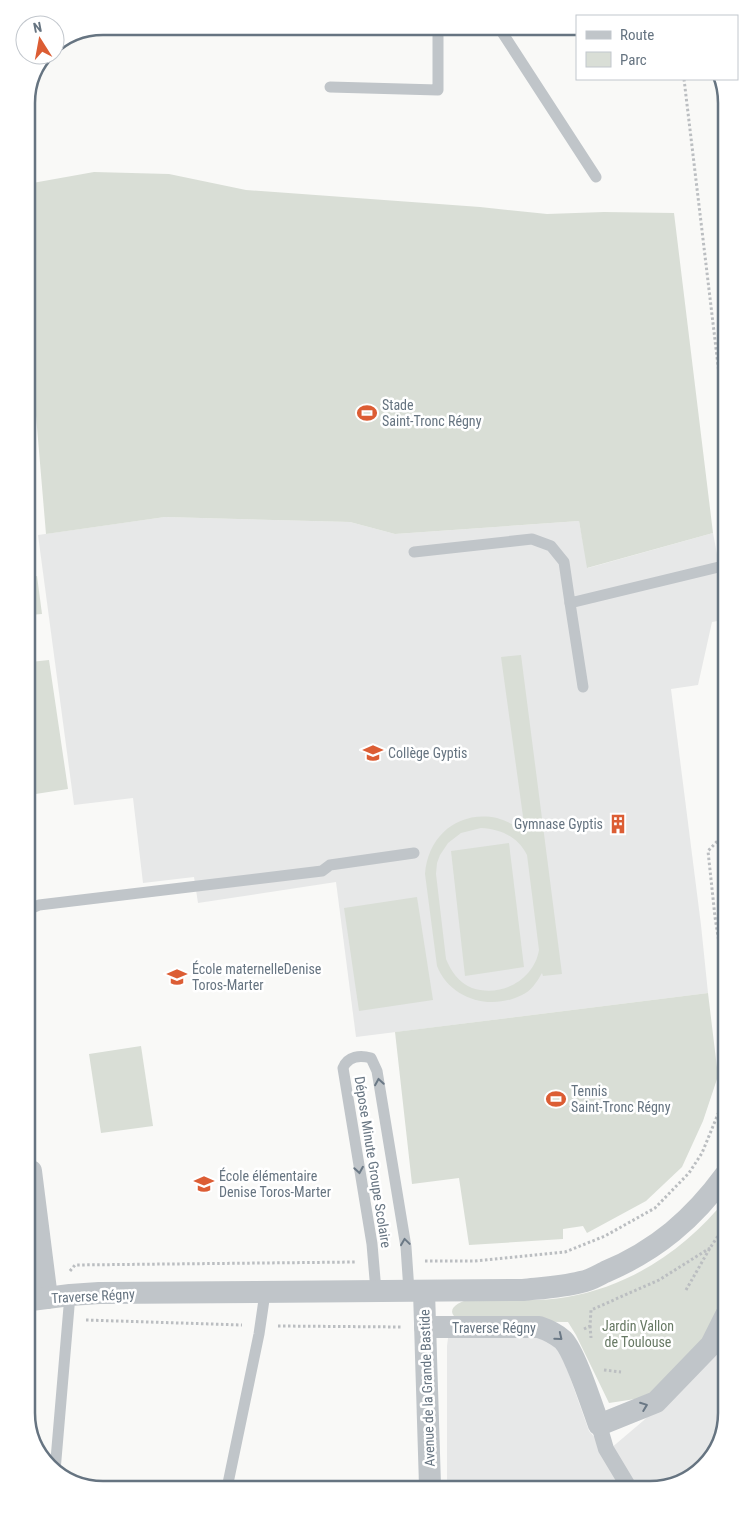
<svg xmlns="http://www.w3.org/2000/svg" width="753" height="1516" viewBox="0 0 753 1516" font-family="'Roboto Condensed',sans-serif">
	<style>
		.built { fill: #e7e8e8 }
		.green { fill: #d9ded6; fill-rule: evenodd }
		.lines { fill: none; stroke-linecap: round; stroke-linejoin: round }
		.path { stroke: #bbbec1; stroke-width: 3; stroke-dasharray: 2.5 2.5; stroke-linecap: butt }
		.service { stroke: #c0c5c9; stroke-width: 11 }
		.pedestrian { stroke: #c0c5c9; stroke-width: 16 }
		.minor { stroke: #c0c5c9; stroke-width: 22 }
		.oneway { stroke: #6a7885 }
		.labels { text-anchor: middle; stroke-width: 5; stroke-linejoin: round; paint-order: stroke }
		.poi-label { font-size: 14px; fill: #667481; stroke: #fff; text-anchor: start }
		.street-label { font-size: 14px; fill: #667481; stroke: #fff }
		.park-label { font-size: 14px; fill: #677964; stroke: #fff }
		.rim { fill: none; stroke: #667481; stroke-width: 2.5 }
	</style>
	<rect width="100%" height="100%" fill="#f9f9f7"/>
	<g class="built">
		<polygon points="165,517 350,522 395,534 579,521 588,568 713,533 723,586 723,620 712,622 698,685 671,689 701,925 708,993 356,1037 336,882 198,903 194,877 143,883 133,798 74,805 38,535"/>
		<polygon points="536,1330 560,1349 589,1431 599,1442 620,1485 447,1486 447,1346 448,1338"/>
		<polygon points="726,1340 727,1413 714,1456 679,1484 631,1484 610,1449 643,1421 724,1344"/>
	</g>
	<g class="green">
		<polygon points="94,172 169,174 246,190 480,207 547,214 604,212 674,213 713,533 587,568 579,521 395,534 350,522 165,517 46,534 27,309 27,184"/>
		<polygon points="37,576 42,614 29,615 28,578"/>
		<path d="M521,655L562,974L543,976L542,973C537,982 531,991 522,995C490,1011 450,999 437,966L425,874C428,835 459,810 497,818C507,821 516,826 525,831L501,657ZM481,828C501,829 518,837 527,855L539,950C534,980 501,998 472,988C459,983 451,971 446,959L436,874L437,863L440,855L448,843L461,833Z"/>
		<polygon points="29,658 30,662 49,660 68,789 29,795"/>
		<polygon points="509,843 524,967 465,976 451,851"/>
		<polygon points="417,897 433,1000 359,1011 344,908"/>
		<polygon points="708,993 718,1076 703,1121 682,1167 646,1201 587,1233 583,1226 563,1229 563,1239 469,1245 459,1178 412,1184 395,1032"/>
		<polygon points="141,1046 153,1126 101,1133 89,1054"/>
		<path d="M726,1199V1295L710,1342L655,1396L609,1403L576,1335L568,1322L468,1321C464,1320 456,1320 454,1316C447,1308 461,1301 468,1300C501,1298 535,1303 567,1297C631,1286 686,1249 726,1199Z"/>
	</g>
	<g class="lines">
		<g class="path">
			<polyline points="684,79 722,399"/>
			<polyline points="724,834 708,851 715,917 725,981"/>
			<polyline points="425,1261 474,1261 565,1252 605,1236 655,1208 689,1173 702,1153 725,1097"/>
			<polyline points="70,1271 75,1265 356,1262"/>
			<polyline points="686,1290 710,1248 726,1224"/>
			<polyline points="86,1320 242,1325"/>
			<polyline points="278,1326 402,1327"/>
			<polyline points="590,1326 591,1338"/>
			<polyline points="584,1329 590,1326 591,1310 659,1280 710,1248"/>
			<polyline points="604,1370 621,1372"/>
		</g>
		<g class="service">
			<polyline points="498,26 596,177"/>
			<polyline points="330,87 438,90 438,26"/>
			<polyline points="414,552 532,539 551,546 564,562 570,603 723,566"/>
			<polyline points="570,603 583,687"/>
			<polyline points="30,909 39,905 322,871 330,865 414,853"/>
			<path d="M376,1291L372,1244L343,1068C348,1056 360,1055 371,1058L377,1071L406,1247L409,1291"/>
			<polyline points="55,1471 70,1295"/>
			<polyline points="227,1488 259,1334 265,1293"/>
		</g>
		<polyline class="pedestrian" points="599,1425 606,1449 627,1484"/>
		<g class="minor">
			<polyline points="31,1171 47,1298"/>
			<polyline points="424,1291 430,1486"/>
			<path d="M31,1300L70,1295L99,1293L523,1290C542,1288 562,1287 581,1282C589,1281 597,1276 605,1272C657,1250 693,1219 726,1174"/>
			<path d="M425,1327H539C548,1330 556,1334 563,1340C575,1352 592,1406 599,1425L656,1402L711,1345L726,1315"/>
		</g>
	</g>
	<defs><path id="oneway-chevron" d="M-2-3.5L2.5 0L-2 3.5" fill="none" stroke-width="1.6" stroke-linecap="round" stroke-linejoin="round" transform="scale(1.25)"/></defs>
	<g class="oneway">
		<use href="#oneway-chevron" transform="translate(379 1082) rotate(-99)"/>
		<use href="#oneway-chevron" transform="translate(359 1170) rotate(81)"/>
		<use href="#oneway-chevron" transform="translate(405 1242) rotate(-98)"/>
		<use href="#oneway-chevron" transform="translate(559 1337) rotate(39)"/>
		<use href="#oneway-chevron" transform="translate(644 1406) rotate(-21)"/>
	</g>
	<defs>
		<symbol id="stadium-bare" viewBox="-9 -9 18 18"><path d="M0-5a6.5 5 0 1 0 0 10a6.5 5 0 1 0 0-10ZM-3.5-1.8h7v3.6h-7Z" fill="#dc5d34" stroke="#fff" stroke-width="2.5" paint-order="stroke"/></symbol>
		<symbol id="school-bare" viewBox="-9 -9 18 18"><path d="M0-5L7-2L0 1L-7-2ZM-4 1L0 2.5L4 1V4Q0 6-4 4Z" fill="#dc5d34" stroke="#fff" stroke-width="2.5" paint-order="stroke"/></symbol>
		<symbol id="building-bare" viewBox="-9 -9 18 18"><path d="M-4-6H4V6H1V3H-1V6H-4ZM-2.5-4.3h1.7v1.8h-1.7ZM.8-4.3h1.7v1.8H.8ZM-2.5-1h1.7V.8h-1.7ZM.8-1h1.7V.8H.8Z" fill="#dc5d34" stroke="#fff" stroke-width="2.5" paint-order="stroke"/></symbol>
	</defs>
	<g fill-rule="evenodd">
		<use href="#stadium-bare" x="353" y="399" width="28" height="28"/>
		<use href="#school-bare" x="359" y="739" width="28" height="28"/>
		<use href="#building-bare" x="604" y="810" width="28" height="28"/>
		<use href="#school-bare" x="163" y="963" width="28" height="28"/>
		<use href="#stadium-bare" x="542" y="1085" width="28" height="28"/>
		<use href="#school-bare" x="190" y="1170" width="28" height="28"/>
	</g>
	<g class="labels">
		<g class="poi-label">
			<text x="382" y="410">Stade<tspan x="382" dy="16">Saint-Tronc Régny</tspan></text>
			<text x="388" y="758">Collège Gyptis</text>
			<text x="603" y="829" text-anchor="end">Gymnase Gyptis</text>
			<text x="192" y="974">École maternelleDenise<tspan x="192" dy="16">Toros-Marter</tspan></text>
			<text x="571" y="1096">Tennis<tspan x="571" dy="16">Saint-Tronc Régny</tspan></text>
			<text x="219" y="1181">École élémentaire<tspan x="219" dy="16">Denise Toros-Marter</tspan></text>
		</g>
		<g class="street-label">
			<text transform="translate(373 1162) rotate(81)" y="5">Dépose Minute Groupe Scolaire</text>
			<text transform="translate(93 1296) rotate(-3)" y="5">Traverse Régny</text>
			<text x="494" y="1333">Traverse Régny</text>
			<text transform="translate(427 1388) rotate(-92)" y="5">Avenue de la Grande Bastide</text>
		</g>
		<g class="park-label">
			<text x="638" y="1331">Jardin Vallon<tspan x="638" dy="16">de Toulouse</tspan></text>
		</g>
	</g>
	<path d="M0 0H753V1516H0ZM103 35H650A68 68 0 0 1 718 103V1413A68 68 0 0 1 650 1481H103A68 68 0 0 1 35 1413V103A68 68 0 0 1 103 35Z" fill="#fff" fill-rule="evenodd"/>
	<path class="rim" d="M103 35H650A68 68 0 0 1 718 103V1413A68 68 0 0 1 650 1481H103A68 68 0 0 1 35 1413V103A68 68 0 0 1 103 35Z"/>
	<rect x="576" y="15" width="162" height="65" fill="#ffffff" stroke="#c2c7cd"/>
	<rect x="586" y="31" width="25" height="8" fill="#c0c5c9" stroke="#c2c7cd"/>
	<text x="620" y="40" font-size="15" fill="#667481">Route</text>
	<rect x="586" y="52" width="25" height="15" fill="#d9ded6" stroke="#c2c7cd"/>
	<text x="620" y="65" font-size="15" fill="#667481">Parc</text>
	<g transform="translate(40 40) rotate(349)"><circle r="24" fill="#ffffff" stroke="#c2c7cd"/>
	<path d="M0-4L9 19L0 12L-9 19Z" fill="#dc5d34"/>
	<text y="-8" font-size="14" font-weight="bold" text-anchor="middle" fill="#667481">N</text>
	</g>
</svg>
